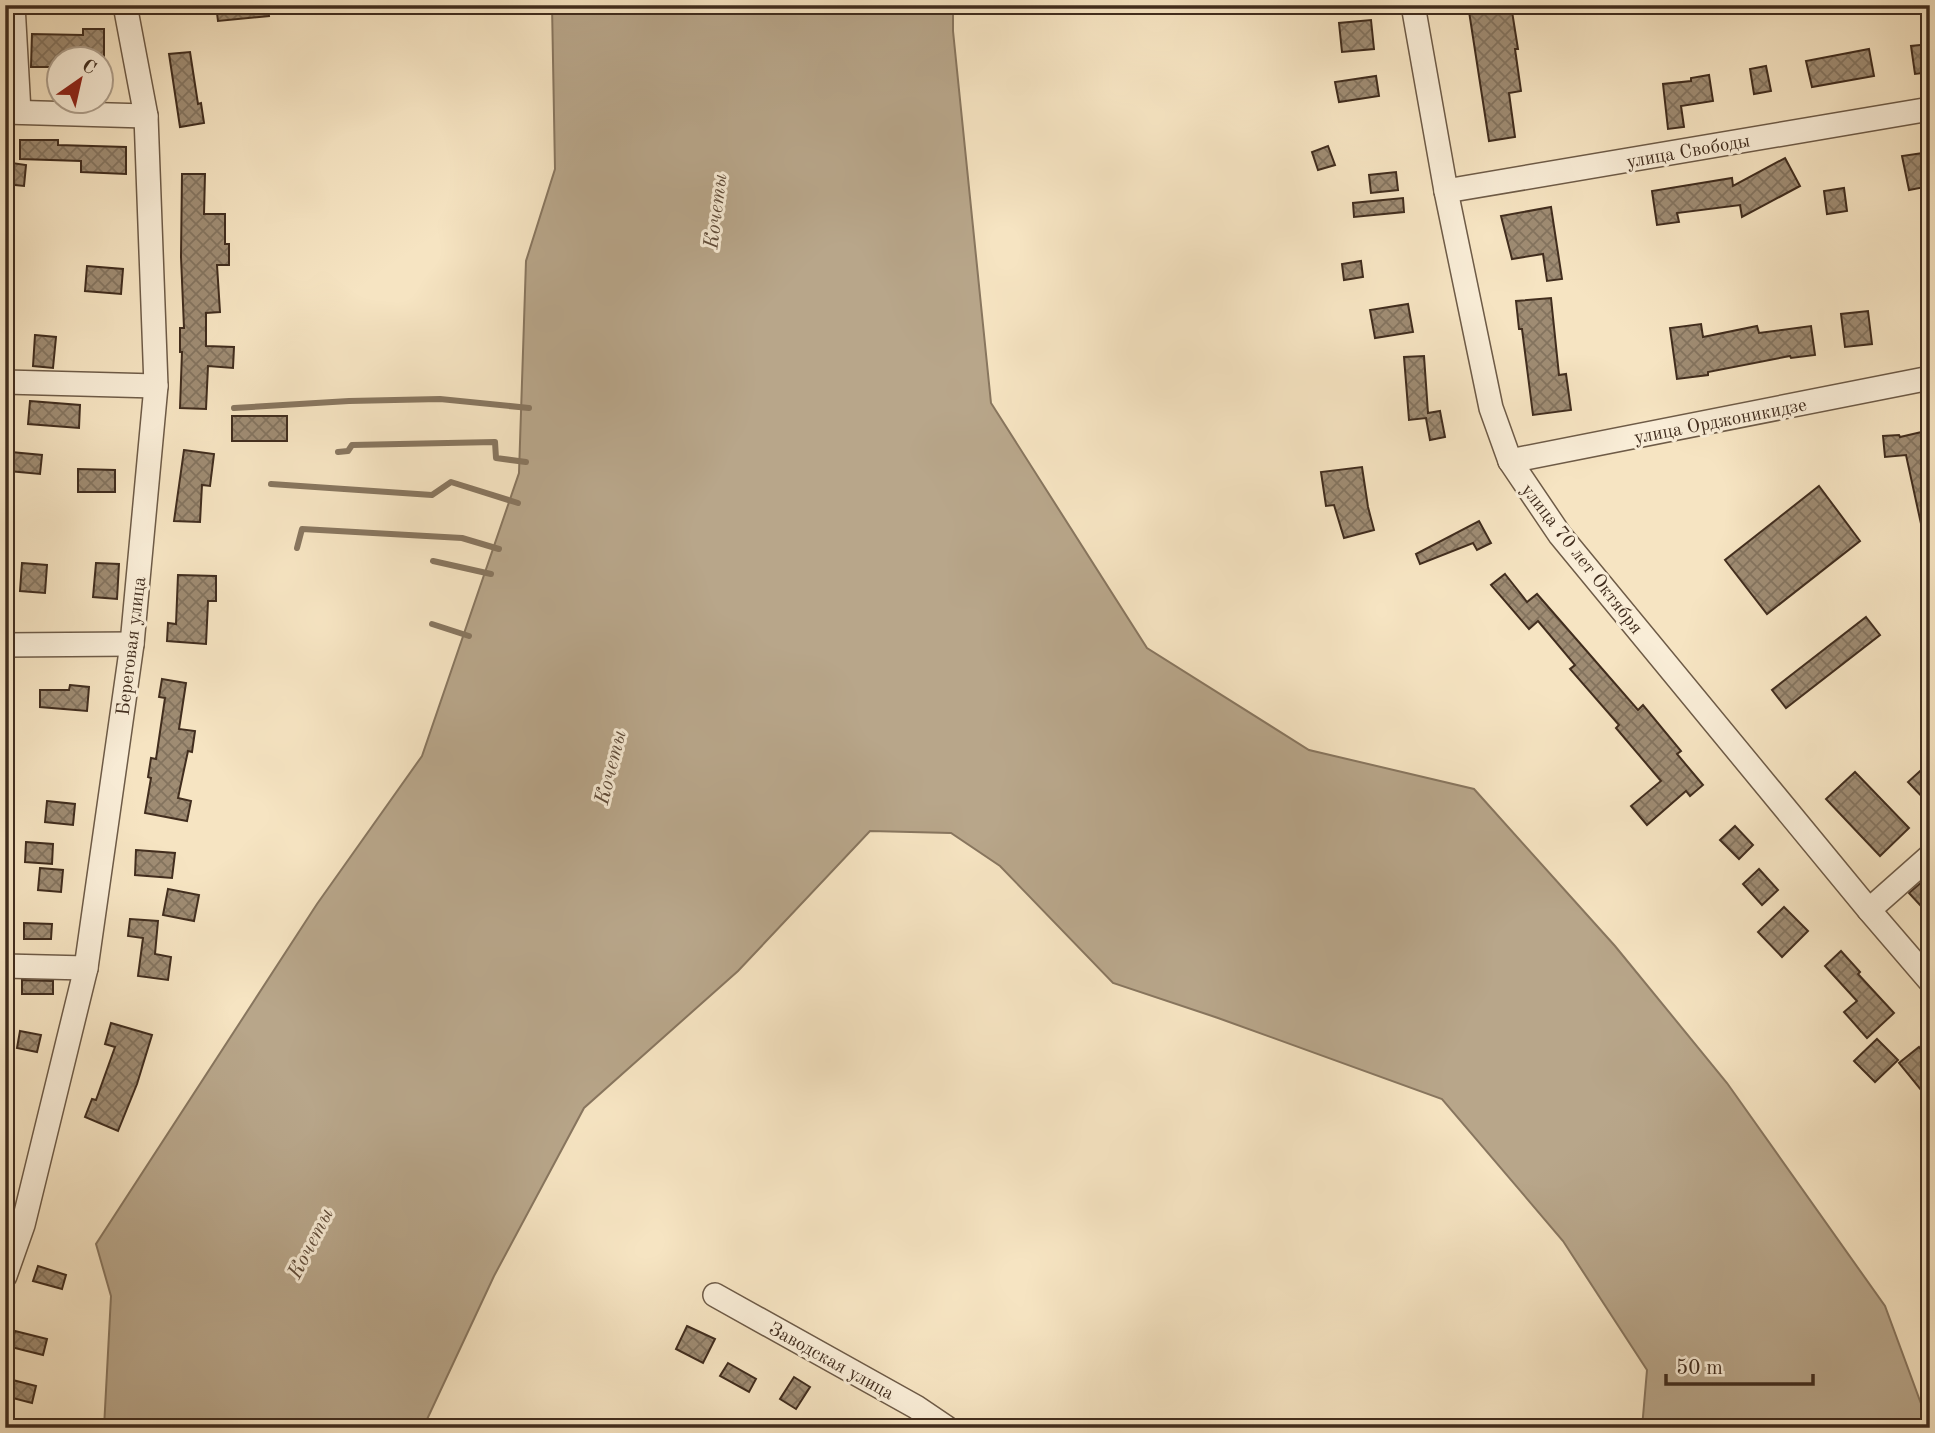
<svg xmlns="http://www.w3.org/2000/svg" width="1935" height="1433" viewBox="0 0 1935 1433" font-family="'Old Standard TT',serif">
	<style>
		.water { fill: #b8a68a; stroke: #88765f; stroke-width: 2 }
		.lines { fill: none; stroke-linecap: round; stroke-linejoin: round }
		.stream { stroke: #88765f; stroke-width: 6 }
		.building { fill: url(#building-cross-hatch); stroke: #412d1e; stroke-width: 2 }
		.minor-casing { stroke: #6e5b47; stroke-width: 26 }
		.minor { stroke: #f9edd7; stroke-width: 23 }
		.labels { text-anchor: middle; stroke-width: 6; stroke-linejoin: round; paint-order: stroke }
		.street-label { font-size: 19px; fill: #412d1e; stroke: #f9edd7 }
		.water-label { font-size: 21px; font-style: italic; fill: #5f4b39; stroke: #f9edd7 }
	</style>
	<defs>
		<pattern id="building-cross-hatch" width="8" height="8" patternUnits="userSpaceOnUse" patternTransform="scale(1.75)"><rect width="8" height="8" fill="#9f8c73"/><path d="M0 0l8 8M0 8l8-8" fill="none" stroke="#83735e"/></pattern>
	</defs>
	<rect width="100%" height="100%" fill="#f6e4c2"/>
	<filter id="stains"><feTurbulence type="fractalNoise" baseFrequency=".00286" numOctaves="4"/><feColorMatrix values="0 0 0 0 .2 0 0 0 0 .09 0 0 0 0 .02 0 0 0 .5 -.17"/></filter>
	<radialGradient id="worn" r=".72"><stop offset=".6" stop-color="#630" stop-opacity="0"/><stop offset="1" stop-color="#630" stop-opacity=".3"/></radialGradient>
	<polygon class="water" points="552,5 953,5 953,31 991,403 1147,648 1309,750 1474,789 1615,946 1727,1083 1885,1306 1930,1428 1642,1428 1647,1370 1563,1241 1442,1099 1218,1018 1113,983 1000,866 951,833 870,831 738,971 584,1108 494,1276 423,1428 104,1428 111,1296 96,1244 317,904 422,756 519,473 526,261 555,169"/>
	<g class="lines">
		<g class="stream">
			<polyline points="234,408 349,401 440,399 529,408"/>
			<polyline points="338,452 348,451 352,445 495,442 496,458 526,462"/>
			<polyline points="271,484 432,495 451,482 518,503"/>
			<polyline points="297,548 302,529 462,538 499,549"/>
			<polyline points="433,561 491,574"/>
			<polyline points="432,624 469,636"/>
		</g>
	</g>
	<g class="building">
		<polygon points="216,5 268,5 269,16 218,21"/>
		<polygon points="1468,5 1511,5 1518,49 1515,49 1521,91 1509,93 1515,137 1489,141"/>
		<polygon points="1371,20 1374,49 1342,52 1339,23"/>
		<polygon points="83,29 104,29 104,60 56,60 56,67 31,67 32,34 83,35"/>
		<polygon points="1930,44 1930,72 1915,74 1911,46"/>
		<polygon points="1869,49 1874,76 1812,87 1806,61"/>
		<polygon points="190,52 198,104 201,103 204,123 180,127 169,54"/>
		<polygon points="1766,66 1771,91 1754,94 1750,69"/>
		<polygon points="1709,75 1713,101 1681,106 1684,127 1668,129 1663,84 1691,81 1691,78"/>
		<polygon points="1376,76 1379,96 1339,102 1335,82"/>
		<polygon points="20,140 58,140 58,145 126,147 126,174 81,172 81,161 20,159"/>
		<polygon points="1328,146 1335,165 1318,170 1312,152"/>
		<polygon points="1930,152 1930,186 1909,190 1902,156"/>
		<polygon points="1785,158 1800,186 1742,217 1740,205 1677,213 1679,222 1657,225 1652,191 1732,178 1733,186"/>
		<polygon points="5,162 26,165 24,186 5,184"/>
		<polygon points="1396,172 1398,190 1371,193 1369,175"/>
		<polygon points="182,174 205,174 204,214 225,214 225,244 229,244 229,265 217,265 220,312 206,313 206,346 234,347 233,368 208,366 206,409 180,408 182,352 180,352 180,328 184,328 181,257"/>
		<polygon points="1844,188 1847,211 1827,214 1824,191"/>
		<polygon points="1403,198 1404,212 1354,217 1353,203"/>
		<polygon points="1551,207 1562,279 1547,281 1543,254 1512,259 1501,216"/>
		<polygon points="1361,261 1363,277 1344,280 1342,264"/>
		<polygon points="87,266 123,269 121,294 85,291"/>
		<polygon points="1551,298 1559,375 1566,374 1571,410 1533,415 1522,329 1519,329 1516,301"/>
		<polygon points="1408,304 1413,332 1375,338 1370,310"/>
		<polygon points="1868,311 1872,344 1845,347 1841,314"/>
		<polygon points="1701,324 1703,337 1757,326 1759,333 1811,326 1815,355 1791,358 1790,356 1708,372 1708,375 1677,379 1670,328"/>
		<polygon points="35,335 56,337 53,368 33,366"/>
		<polygon points="1424,356 1428,413 1440,411 1445,437 1430,440 1426,418 1409,420 1404,357"/>
		<polygon points="30,401 80,405 79,428 28,424"/>
		<rect x="232" y="416" width="55" height="25"/>
		<polygon points="1930,430 1930,532 1923,533 1906,455 1885,457 1883,436 1899,435 1900,437"/>
		<polygon points="184,450 214,454 210,486 202,485 200,522 174,521"/>
		<polygon points="11,452 42,455 40,474 9,471"/>
		<polygon points="1362,467 1368,507 1374,530 1344,538 1334,505 1326,506 1321,472"/>
		<polygon points="78,469 115,470 115,492 78,492"/>
		<polygon points="1819,486 1860,541 1767,614 1725,560"/>
		<polygon points="1479,521 1491,543 1477,550 1473,543 1420,564 1416,554"/>
		<polygon points="22,563 47,565 45,593 20,591"/>
		<polygon points="96,563 119,564 117,599 93,597"/>
		<polygon points="1505,574 1527,602 1537,594 1638,710 1643,705 1681,751 1677,754 1703,785 1690,796 1686,791 1647,825 1631,806 1661,781 1616,728 1619,725 1570,669 1575,665 1538,621 1529,629 1491,585"/>
		<polygon points="178,575 216,576 216,601 208,601 206,644 167,641 168,623 176,624"/>
		<polygon points="1866,617 1880,635 1786,708 1772,690"/>
		<polygon points="162,679 186,683 179,729 195,731 192,752 188,751 178,798 191,801 187,821 145,813 151,778 148,777 151,758 156,759 165,698 159,697"/>
		<polygon points="70,685 89,687 87,711 40,707 40,690 69,690"/>
		<polygon points="1930,762 1930,805 1908,782"/>
		<polygon points="1855,772 1909,828 1880,856 1826,799"/>
		<polygon points="47,801 75,804 73,825 45,822"/>
		<polygon points="1735,826 1753,845 1739,859 1720,840"/>
		<polygon points="26,842 53,844 52,864 25,862"/>
		<polygon points="136,850 175,853 172,878 135,875"/>
		<polygon points="40,868 63,870 61,892 38,890"/>
		<polygon points="1759,869 1778,890 1762,905 1743,884"/>
		<polygon points="1930,875 1930,898 1921,906 1909,893"/>
		<polygon points="168,889 199,895 194,921 163,915"/>
		<polygon points="1784,907 1808,931 1782,957 1758,932"/>
		<polygon points="130,919 158,921 155,954 171,957 168,980 138,976 143,938 128,936"/>
		<polygon points="24,923 52,924 51,939 24,939"/>
		<polygon points="1841,951 1860,972 1858,974 1894,1013 1867,1038 1844,1012 1857,1001 1825,966"/>
		<polygon points="22,980 53,981 53,994 22,994"/>
		<polygon points="111,1023 152,1035 137,1084 118,1131 85,1117 92,1099 96,1100 115,1047 105,1044"/>
		<polygon points="20,1031 41,1035 37,1052 17,1048"/>
		<polygon points="1877,1039 1898,1060 1875,1082 1854,1061"/>
		<polygon points="1919,1047 1930,1060 1930,1101 1899,1063"/>
		<polygon points="38,1266 66,1275 62,1289 33,1281"/>
		<polygon points="687,1326 715,1339 703,1363 676,1349"/>
		<polygon points="15,1331 47,1339 43,1355 11,1347"/>
		<polygon points="728,1363 756,1379 749,1392 720,1376"/>
		<polygon points="794,1377 810,1387 796,1409 780,1399"/>
		<polygon points="5,1378 36,1386 32,1403 5,1396"/>
	</g>
	<g class="lines">
		<defs>
			<g id="minor">
				<polyline points="13,5 19,112"/>
				<polyline points="1413,5 1446,191 1491,408 1510,461 1560,535 1869,910 1930,981"/>
				<polyline points="5,112 146,116"/>
				<polyline points="1446,191 1930,109"/>
				<polyline points="5,382 156,386"/>
				<polyline points="1510,461 1930,378"/>
				<polyline points="5,645 132,644"/>
				<polyline points="1869,910 1930,856"/>
				<polyline points="5,966 86,968"/>
				<polyline points="5,1276 23,1225 86,968 132,644 156,386 146,116 125,5"/>
				<polyline points="715,1295 916,1407 947,1428"/>
			</g>
		</defs>
		<use href="#minor" class="minor-casing"/>
		<use href="#minor" class="minor"/>
	</g>
	<g class="labels">
		<g class="street-label">
			<text transform="translate(1688 150) rotate(-10)" y="7">улица Свободы</text>
			<text transform="translate(1720 420) rotate(-11)" y="7">улица Орджоникидзе</text>
			<text transform="translate(1583 558) rotate(52)" y="7">улица 70 лет Октября</text>
			<text transform="translate(130 646) rotate(-83)" y="7">Береговая улица</text>
			<text transform="translate(832 1360) rotate(29)" y="7">Заводская улица</text>
		</g>
		<g class="water-label">
			<text transform="translate(715 211) rotate(-83)" y="7">Кочеты</text>
			<text transform="translate(610 767) rotate(-76)" y="7">Кочеты</text>
			<text transform="translate(310 1243) rotate(-63)" y="7">Кочеты</text>
		</g>
	</g>
	<rect width="1935" height="1433" fill="none" stroke="#f6e4c2" stroke-width="28"/>
	<rect x="7" y="7" width="1921" height="1419" fill="none" stroke="#412d1e" stroke-width="3.5"/>
	<rect x="14" y="14" width="1907" height="1405" fill="none" stroke="#412d1e" stroke-width="2"/>
	<g transform="translate(80 80) rotate(34)"><circle r="33" fill="#f9edd7" stroke="#afa08d" stroke-width="2"/>
	<path d="M0-5L12 26L0 18L-12 26Z" fill="#8f2418"/>
	<text y="-10" font-size="19" font-weight="bold" text-anchor="middle" fill="#412d1e">С</text>
	</g>
	<path d="M1666 1374v10h147v-10" fill="none" stroke="#412d1e" stroke-width="3.5"/>
	<text x="1676" y="1374" font-size="21" fill="#412d1e" stroke="#f9edd7" stroke-width="5" paint-order="stroke">50 m</text>
	<rect width="100%" height="100%" filter="url(#stains)"/>
	<rect width="100%" height="100%" fill="url(#worn)"/>
</svg>
